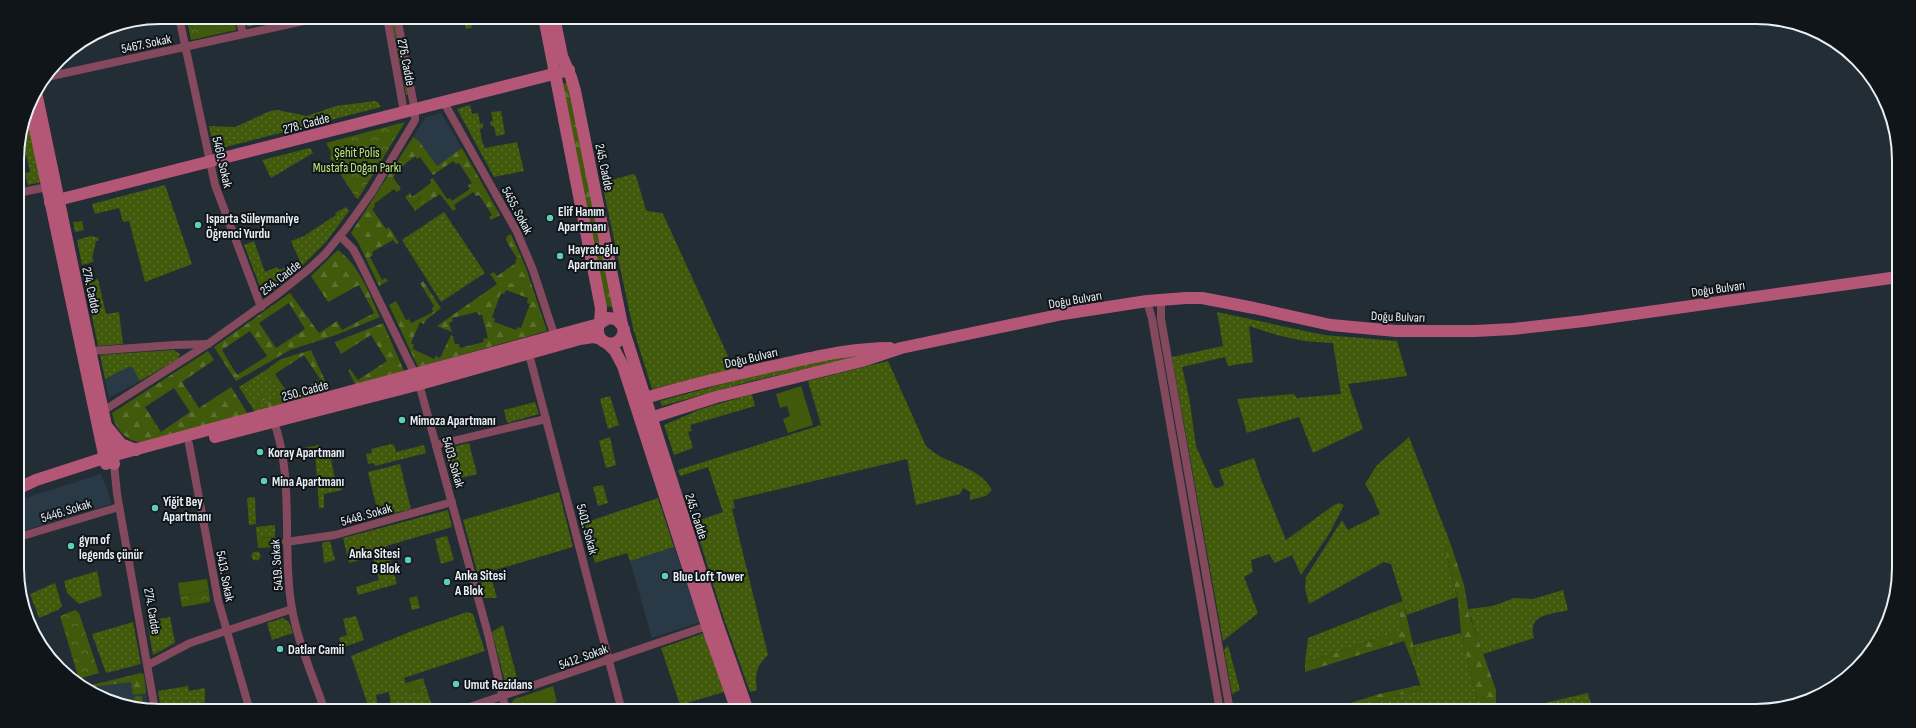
<svg xmlns="http://www.w3.org/2000/svg" width="1916" height="728" viewBox="0 0 1916 728" font-family="'Sofia Sans Condensed',sans-serif">
	<style>
		.built { fill: #293946 }
		.grass { fill: url(#grass-dots); fill-rule: evenodd }
		.forest { fill: url(#forest-firs); fill-rule: evenodd }
		.park { fill: url(#park-crowns) }
		.pitch { fill: #40590b }
		.lines { fill: none; stroke-linecap: round; stroke-linejoin: round }
		.street { stroke: #84495c; stroke-width: 8 }
		.secondary { stroke: #b45777; stroke-width: 12 }
		.poi-dot { fill: #5eceb8; stroke: #101519; stroke-width: 1.5 }
		.labels { text-anchor: middle; stroke-width: 4; stroke-linejoin: round; paint-order: stroke }
		.street-label { font-size: 13px; fill: #e8eff5; stroke: #101519 }
		.park-label { font-size: 13px; fill: #bfed77; stroke: #101519 }
		.poi-label { font-size: 13px; font-weight: bold; fill: #e8eff5; stroke: #101519; text-anchor: start }
		.rim { fill: none; stroke: #e8eff5; stroke-width: 2 }
	</style>
	<defs>
		<pattern id="grass-dots" width="8" height="8" patternUnits="userSpaceOnUse"><rect width="8" height="8" fill="#40590b"/><path d="M2 2h.1M6 6h.1" fill="none" stroke="#5c712f" stroke-width="1.8" stroke-linecap="round"/></pattern>
		<pattern id="forest-firs" width="22" height="20" patternUnits="userSpaceOnUse"><rect width="22" height="20" fill="#40590b"/><path d="M5 1l3.5 6h-7zM16 11l3.5 6h-7z" fill="#5c712f"/></pattern>
		<pattern id="park-crowns" width="20" height="18" patternUnits="userSpaceOnUse"><rect width="20" height="18" fill="#40590b"/><path d="M2 6a3 3 0 1 1 6 0M12 15a3 3 0 1 1 6 0" fill="none" stroke="#5c712f"/></pattern>
	</defs>
	<rect width="100%" height="100%" fill="#222d36"/>
	<g class="built">
		<polygon points="441,113 462,148 437,166 419,141 413,137 426,117"/>
		<polygon points="128,367 132,367 140,381 109,398 105,379"/>
		<polygon points="101,474 108,490 111,504 19,532 19,500"/>
		<polygon points="674,547 700,622 652,638 630,561"/>
		<polygon points="141,673 144,675 148,709 114,703 88,686"/>
	</g>
	<g class="grass">
		<polygon points="245,17 293,17 247,27"/>
		<polygon points="391,17 393,17 408,94 406,95"/>
		<polygon points="464,17 470,17 472,28 466,29"/>
		<polygon points="375,101 378,102 381,107 214,150 209,126 235,127 270,111 278,110 307,116 336,106"/>
		<polygon points="470,105 472,114 478,113 480,124 483,123 483,128 480,129 482,141 485,148 517,142 524,171 494,177 457,109"/>
		<polygon points="501,111 505,134 496,136 494,126 491,126 490,122 493,121 491,112"/>
		<polygon points="27,116 41,182 28,185 25,173 30,172 24,145 19,146"/>
		<polygon points="310,148 313,153 271,178 262,160"/>
		<path d="M633,174L636,176L646,210C652,213 658,211 663,214L734,369L652,389L633,328L602,183Z"/>
		<polygon points="165,185 192,264 145,282 129,221 123,222 119,208 95,214 92,204"/>
		<polygon points="346,207 349,211 326,242 302,266 291,241 304,236 336,215 335,213"/>
		<polygon points="444,212 485,273 441,302 402,240"/>
		<polygon points="91,236 99,238 98,241 96,241 92,259 94,259 93,262 82,265 77,240"/>
		<polygon points="254,241 265,272 277,267 279,270 297,263 299,269 264,297 244,245"/>
		<polygon points="98,279 106,314 119,312 123,344 98,346 85,282"/>
		<polygon points="1217,312 1324,335 1397,341 1407,376 1348,384 1363,429 1313,453 1299,417 1247,433 1237,399 1294,394 1297,398 1341,394 1333,343 1304,341 1277,335 1249,326 1253,362 1228,366 1225,357 1182,367 1189,397 1196,446 1214,487 1217,488 1223,486 1224,484 1219,470 1254,458 1261,479 1286,540 1334,505 1339,503 1344,505 1329,534 1301,575 1292,555 1275,563 1269,554 1251,560 1253,572 1244,577 1258,613 1223,641 1172,357 1223,346"/>
		<polygon points="174,350 180,354 178,359 140,381 132,367 128,367 105,379 100,355"/>
		<polygon points="857,353 858,357 752,381 662,406 660,401 741,379"/>
		<path d="M888,361L926,446C946,466 978,464 992,490L986,496L970,500V492L963,488L960,494L916,505L907,459L733,500L735,508L732,509L768,655C757,665 754,675 757,690L750,692L723,616L694,522L723,512L708,467L680,476L678,470L821,425L808,381Z"/>
		<polygon points="266,370 277,389 280,388 284,395 267,403 269,408 255,412 239,387"/>
		<polygon points="752,394 755,406 690,425 692,431 688,432 693,448 674,455 664,425 701,409"/>
		<polygon points="610,396 619,425 608,429 600,399"/>
		<polygon points="535,402 539,414 507,423 504,410"/>
		<polygon points="610,437 616,465 606,468 599,441"/>
		<polygon points="1409,437 1451,545 1445,548 1457,597 1407,615 1391,564 1384,562 1309,604 1305,589 1306,577 1342,520 1348,530 1380,514 1372,495 1365,484 1377,465"/>
		<polygon points="469,443 477,474 452,480 444,449"/>
		<polygon points="391,444 394,445 396,452 424,445 426,453 375,466 374,463 368,464 366,454 372,453 371,449"/>
		<polygon points="319,445 320,449 329,448 335,479 339,478 342,490 324,494 324,508 319,508 315,452 288,453 287,451"/>
		<polygon points="400,464 411,509 379,517 368,472"/>
		<polygon points="603,485 608,503 598,506 593,487"/>
		<polygon points="559,492 573,547 478,575 463,520"/>
		<polygon points="255,497 256,524 249,525 247,498"/>
		<polygon points="658,498 674,547 630,561 627,553 595,563 584,523"/>
		<polygon points="448,510 452,527 386,546 397,584 358,595 356,587 379,580 373,556 349,563 343,538"/>
		<polygon points="275,525 275,537 257,538 256,527"/>
		<polygon points="447,536 454,560 441,564 435,539"/>
		<polygon points="330,541 335,560 324,563 322,543"/>
		<circle cx="256" cy="556" r="4.5"/>
		<polygon points="97,571 102,596 79,604 67,593 64,581"/>
		<polygon points="492,580 497,598 484,598 480,583"/>
		<polygon points="55,583 62,606 58,610 39,618 30,594"/>
		<path d="M1563,590L1568,610C1551,615 1527,613 1534,638L1483,654L1468,609L1493,606L1514,598L1533,599Z"/>
		<polygon points="1397,603 1402,625 1399,631 1305,663 1308,638"/>
		<path d="M467,612L473,614L485,651L404,678L409,694L426,688L434,711H370L351,656L412,631ZM389,692L391,706L378,708L376,695Z"/>
		<polygon points="356,616 364,640 341,648 339,638 347,635 343,619"/>
		<polygon points="170,617 175,643 153,655 147,621"/>
		<polygon points="283,618 289,622 293,633 272,640 267,623"/>
		<polygon points="133,622 141,664 106,673 92,634"/>
		<polygon points="503,625 519,685 511,688 506,686 492,632"/>
		<polygon points="704,633 724,692 680,705 661,648"/>
		<polygon points="1461,633 1480,711 1350,711 1391,697 1422,690 1414,666 1417,661 1414,645"/>
		<polygon points="1228,645 1240,690 1232,694 1224,650"/>
		<polygon points="188,686 189,691 205,688 205,711 161,711 158,691"/>
		<polygon points="1588,693 1593,711 1582,711 1577,708 1566,711 1496,711 1496,703 1510,708 1523,708"/>
		<polygon points="549,704 551,710 528,711 528,710"/>
	</g>
	<g class="forest">
		<polygon points="567,82 613,304 612,307 606,306 563,84"/>
		<polygon points="413,137 419,141 437,166 462,148 500,215 491,220 489,217 492,215 479,195 476,196 473,192 454,205 456,209 453,211 440,194 426,203 421,197 411,205 405,197 410,193 412,197 431,183 430,180 433,178 447,199 450,198 452,201 470,189 468,185 472,183 459,163 456,164 453,161 433,175 420,157 417,159 415,156 394,173 395,175 393,177 401,189 397,192 394,189 374,204 375,207 372,209 386,229 389,227 399,243 396,244 393,240 372,252 373,255 370,257 382,280 386,278 388,281 379,286 358,242 351,233"/>
		<path d="M511,234L526,268L547,331L418,367L389,305L396,301L406,320L409,319L411,323L433,312L432,308L434,306L420,283L423,281L441,308L427,319L424,324L420,322L411,343L414,345L413,349L434,359L436,356L440,358L451,335L453,336L455,344H459L460,348L484,342L483,339L488,338L482,315H479L477,312L452,318L453,321L449,323L452,332L437,326L497,284L490,274L494,272L497,276L516,263L515,261L517,259L506,240L507,236ZM506,290L528,298L527,303L530,304L521,328L518,327L516,330L494,322L495,319L492,317L501,293L504,294Z"/>
		<path d="M338,250C360,266 369,294 380,317L336,335L290,350L236,381L214,347L290,293L319,333L337,321L342,330L374,313L359,285L328,302L311,276ZM289,303L305,329L276,348L259,323ZM250,331L267,356L237,375L222,350Z"/>
		<polygon points="383,323 404,371 355,384 348,370 350,369 358,380 387,361 371,335 341,354 335,342"/>
		<path d="M311,350L330,391L269,408L267,403L283,395L280,388L277,389L266,370L281,359ZM304,355L320,379L291,398L275,374Z"/>
		<path d="M208,351L214,360L182,382L199,408L231,387L248,414L141,442C125,441 115,428 112,413ZM174,388L190,412L161,432L145,407Z"/>
		<polygon points="1451,545 1464,585 1469,614 1496,690 1496,711 1480,711 1461,633 1458,600 1445,548"/>
		<polygon points="1403,601 1417,661 1414,666 1404,641 1305,672 1305,663 1399,631 1402,625 1397,603"/>
		<polygon points="141,673 144,675 146,693 133,695 131,682 90,687 88,686"/>
		<polygon points="1420,685 1422,690 1391,697 1350,711 1325,711 1379,694"/>
	</g>
	<g class="park">
		<polygon points="186,17 234,17 236,30 191,40"/>
		<polygon points="405,122 358,199 356,198 330,158 331,152 326,143"/>
		<polygon points="422,197 426,203 415,211 411,205"/>
		<polygon points="82,221 84,230 75,232 73,222"/>
		<polygon points="516,272 520,278 510,284 507,278"/>
		<polygon points="266,393 268,398 262,401 263,404 257,408 253,400"/>
		<polygon points="209,591 210,602 182,607 180,596"/>
		<polygon points="417,596 420,608 412,610 409,598"/>
		<polygon points="75,610 79,613 99,673 79,679 60,616"/>
		<polygon points="423,678 426,688 409,694 406,683"/>
		<polygon points="142,696 143,708 136,707 134,697"/>
		<polygon points="524,696 528,711 512,711 511,704 514,699"/>
	</g>
	<g class="pitch">
		<polygon points="206,17 231,17 233,29 209,34"/>
		<polygon points="801,386 813,425 788,433 783,419 790,416 787,406 780,408 776,394"/>
		<polygon points="275,537 276,547 258,548 257,538"/>
		<polygon points="207,579 209,591 180,596 178,583"/>
		<polygon points="553,686 557,702 528,710 524,696"/>
	</g>
	<g class="lines">
		<g class="street">
			<polyline points="179,17 215,185 261,307"/>
			<polyline points="239,17 243,34"/>
			<polyline points="387,17 404,112"/>
			<polyline points="47,77 322,17"/>
			<polyline points="443,101 517,232 533,270 555,337"/>
			<polyline points="18,193 47,187"/>
			<polyline points="340,236 353,249 360,262 412,368 421,391 488,634 506,711"/>
			<polyline points="1161,300 1161,319 1230,711"/>
			<polyline points="1147,301 1152,319 1220,711"/>
			<polyline points="91,351 174,345 208,344"/>
			<polyline points="529,354 622,711"/>
			<polyline points="103,411 208,344 275,296 309,269 325,254 347,227 372,192 415,120 415,111 397,17"/>
			<path d="M272,417C294,470 283,537 290,595C294,634 312,674 325,711"/>
			<polyline points="189,444 218,600 250,711"/>
			<polyline points="436,445 546,419"/>
			<polyline points="114,464 117,494 155,710"/>
			<polyline points="19,537 119,507"/>
			<polyline points="286,542 335,535 452,502"/>
			<polyline points="148,665 190,643 292,609"/>
			<polyline points="458,711 710,625"/>
		</g>
		<g class="secondary">
			<polyline points="544,17 601,308 600,323"/>
			<polyline points="554,17 562,56 571,77 575,91 622,325"/>
			<polyline points="36,92 114,464"/>
			<polyline points="30,105 106,464"/>
			<polyline points="50,202 569,70"/>
			<path d="M624,329C622,352 592,346 599,324L608,318L616,319L622,325L717,623L748,711"/>
			<polyline points="607,343 615,351 623,366 707,626 737,711"/>
			<path d="M638,400C684,386 731,375 778,365C815,357 851,348 890,348"/>
			<polyline points="641,421 716,397 862,361 901,348 1063,314 1147,301 1186,298 1202,298 1254,308 1331,325 1396,331 1475,331 1513,329 1584,321 1898,277"/>
			<polyline points="108,428 121,444 136,450"/>
			<polyline points="215,437 424,383 580,339 593,337 601,339"/>
			<polyline points="19,488 36,480 104,458 599,324"/>
		</g>
	</g>
	<g class="poi-dot">
		<circle cx="550" cy="218" r="4"/>
		<circle cx="198" cy="225" r="4"/>
		<circle cx="560" cy="256" r="4"/>
		<circle cx="402" cy="420" r="4"/>
		<circle cx="260" cy="452" r="4"/>
		<circle cx="264" cy="481" r="4"/>
		<circle cx="155" cy="508" r="4"/>
		<circle cx="71" cy="546" r="4"/>
		<circle cx="408" cy="560" r="4"/>
		<circle cx="665" cy="576" r="4"/>
		<circle cx="447" cy="582" r="4"/>
		<circle cx="280" cy="649" r="4"/>
		<circle cx="456" cy="684" r="4"/>
	</g>
	<g class="labels">
		<g class="street-label">
			<text transform="translate(146 43) rotate(-12)" y="5">5467. Sokak</text>
			<text transform="translate(407 62) rotate(79)" y="5">276. Cadde</text>
			<text transform="translate(306 123) rotate(-15)" y="5">278. Cadde</text>
			<text transform="translate(223 162) rotate(77)" y="5">5460. Sokak</text>
			<text transform="translate(605 167) rotate(78)" y="5">245. Cadde</text>
			<text transform="translate(518 210) rotate(62)" y="5">5455. Sokak</text>
			<text transform="translate(280 277) rotate(-38)" y="5">254. Cadde</text>
			<text transform="translate(1718 288) rotate(-8)" y="5">Doğu Bulvarı</text>
			<text transform="translate(92 290) rotate(78)" y="5">274. Cadde</text>
			<text transform="translate(1075 299) rotate(-10)" y="5">Doğu Bulvarı</text>
			<text transform="translate(1398 316) rotate(2)" y="5">Doğu Bulvarı</text>
			<text transform="translate(751 357) rotate(-13)" y="5">Doğu Bulvarı</text>
			<text transform="translate(305 390) rotate(-15)" y="5">250. Cadde</text>
			<text transform="translate(454 462) rotate(74)" y="5">5403. Sokak</text>
			<text transform="translate(66 510) rotate(-17)" y="5">5446. Sokak</text>
			<text transform="translate(366 514) rotate(-16)" y="5">5448. Sokak</text>
			<text transform="translate(697 516) rotate(72)" y="5">245. Cadde</text>
			<text transform="translate(588 529) rotate(75)" y="5">5401. Sokak</text>
			<text transform="translate(276 565) rotate(-94)" y="5">5419. Sokak</text>
			<text transform="translate(226 576) rotate(79)" y="5">5413. Sokak</text>
			<text transform="translate(153 611) rotate(80)" y="5">274. Cadde</text>
			<text transform="translate(583 656) rotate(-20)" y="5">5412. Sokak</text>
		</g>
		<g class="park-label">
			<text x="357" y="157">Şehit Polis<tspan x="357" dy="15">Mustafa Doğan Parkı</tspan></text>
		</g>
		<g class="poi-label">
			<text x="558" y="216">Elif Hanım<tspan x="558" dy="15">Apartmanı</tspan></text>
			<text x="206" y="223">Isparta Süleymaniye<tspan x="206" dy="15">Öğrenci Yurdu</tspan></text>
			<text x="568" y="254">Hayratoğlu<tspan x="568" dy="15">Apartmanı</tspan></text>
			<text x="410" y="425">Mimoza Apartmanı</text>
			<text x="268" y="457">Koray Apartmanı</text>
			<text x="272" y="486">Mina Apartmanı</text>
			<text x="163" y="506">Yiğit Bey<tspan x="163" dy="15">Apartmanı</tspan></text>
			<text x="79" y="544">gym of<tspan x="79" dy="15">legends çünür</tspan></text>
			<text x="400" y="558" text-anchor="end">Anka Sitesi<tspan x="400" dy="15">B Blok</tspan></text>
			<text x="455" y="580">Anka Sitesi<tspan x="455" dy="15">A Blok</tspan></text>
			<text x="673" y="581">Blue Loft Tower</text>
			<text x="288" y="654">Datlar Camii</text>
			<text x="464" y="689">Umut Rezidans</text>
		</g>
	</g>
	<path d="M0 0H1916V728H0ZM160 24H1756A136 136 0 0 1 1892 160V568A136 136 0 0 1 1756 704H160A136 136 0 0 1 24 568V160A136 136 0 0 1 160 24Z" fill="#101519" fill-rule="evenodd"/>
	<path class="rim" d="M160 24H1756A136 136 0 0 1 1892 160V568A136 136 0 0 1 1756 704H160A136 136 0 0 1 24 568V160A136 136 0 0 1 160 24Z"/>
</svg>
